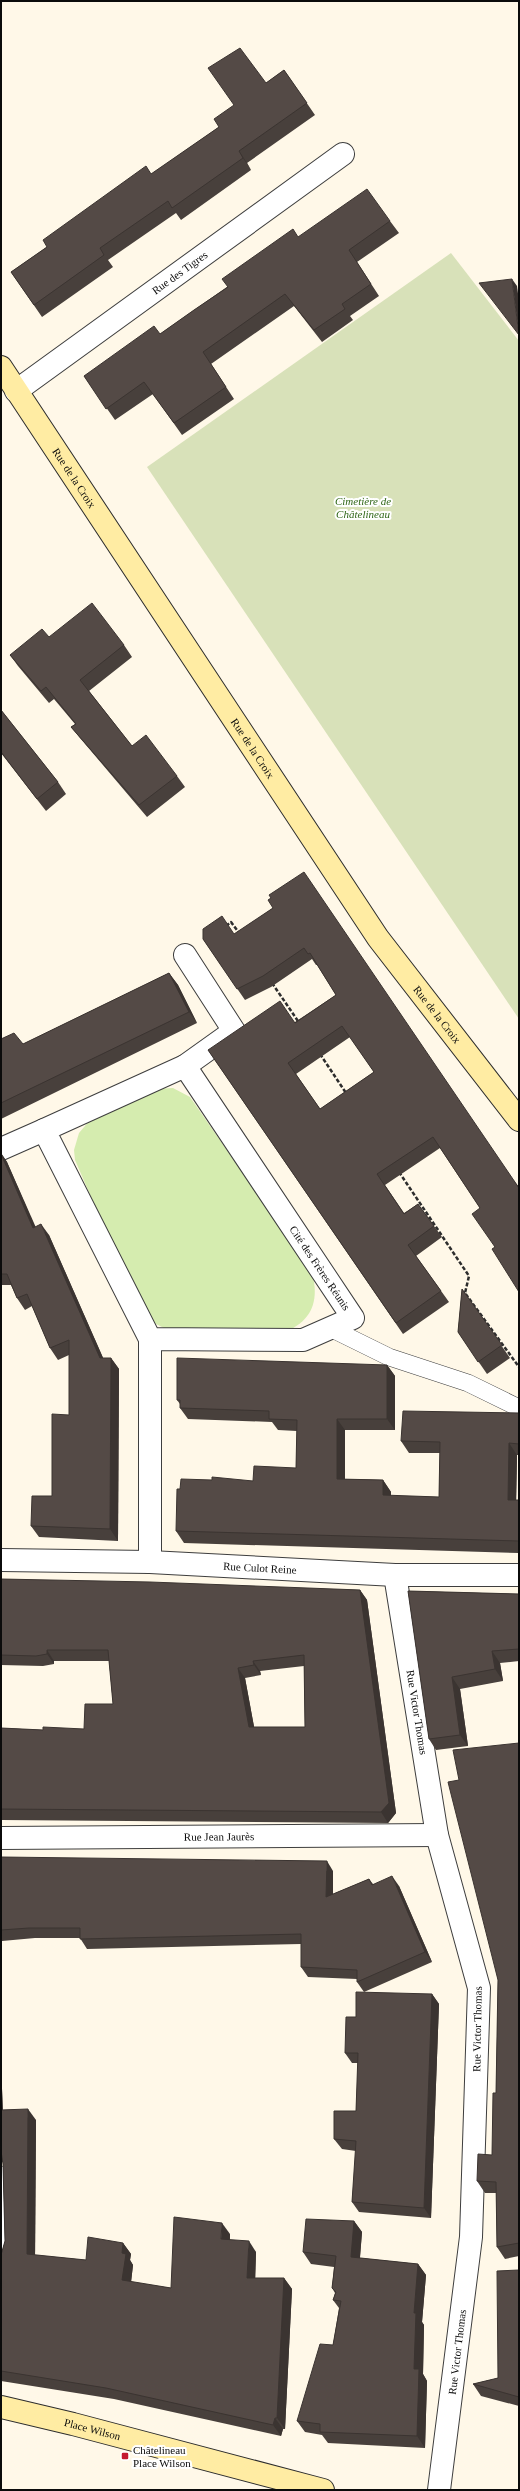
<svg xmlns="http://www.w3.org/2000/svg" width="520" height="2491" viewBox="0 0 520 2491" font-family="Georgia,serif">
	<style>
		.green { fill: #d5ecaf }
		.cemetery { fill: #d8e1b9 }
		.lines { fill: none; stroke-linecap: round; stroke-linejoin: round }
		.lane-casing { stroke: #3e3e3e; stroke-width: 18 }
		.street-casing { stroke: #3e3e3e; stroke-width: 24 }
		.secondary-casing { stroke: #2d2d2d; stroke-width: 24 }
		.path { stroke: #2d2d2d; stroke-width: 2.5; stroke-dasharray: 4 2; stroke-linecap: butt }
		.lane { stroke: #fff; stroke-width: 17 }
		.street { stroke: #fff; stroke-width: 22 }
		.secondary { stroke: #ffeca3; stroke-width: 22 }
		.wall { fill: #48403c; fill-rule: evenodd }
		.shaded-wall { fill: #3b3431 }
		.building { fill: #544a46; stroke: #3b3431; fill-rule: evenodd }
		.poi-dot { fill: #c41932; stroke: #fff; stroke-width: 1.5 }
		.labels { text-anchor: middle; stroke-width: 4; stroke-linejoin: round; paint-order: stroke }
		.street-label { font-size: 11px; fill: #0b0b0b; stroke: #fff }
		.park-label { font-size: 11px; font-style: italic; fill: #2f6617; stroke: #fff }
		.poi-label { font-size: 11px; fill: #0b0b0b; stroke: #fff; text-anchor: start }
	</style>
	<rect width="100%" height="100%" fill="#fff8e8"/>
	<path class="green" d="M173,1088L190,1097L312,1273C320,1301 311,1323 283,1332L164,1328L148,1320L136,1301L75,1160L74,1150L79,1133L90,1120L155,1089Z"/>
	<polygon class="cemetery" points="451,253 519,341 519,1019 147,467"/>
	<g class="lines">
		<defs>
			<g id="lane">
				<polyline points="330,1328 389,1357 468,1383 519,1408"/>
				<polyline points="1,2175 3,2252 1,2262"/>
			</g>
			<g id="street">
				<path id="s1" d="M16,391L343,154"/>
				<polyline points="185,1066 234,1031 185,955"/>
				<polyline points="1,1149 44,1130"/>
				<polyline points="150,1339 303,1340 353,1318 185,1066 44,1130 150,1339 150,1562"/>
				<path id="s2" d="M1,1560L150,1562L395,1575H519"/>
				<path id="s3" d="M395,1575L437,1835L479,1988L471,2237L439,2490"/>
				<path id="s4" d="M1,1838L437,1835"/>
			</g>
			<g id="secondary">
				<path id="s5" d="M1,367L378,938L519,1120"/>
				<path id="s6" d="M1,2407L73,2424L323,2490"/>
			</g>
		</defs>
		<use href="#lane" class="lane-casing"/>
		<use href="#street" class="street-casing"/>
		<use href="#secondary" class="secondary-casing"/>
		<g class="path">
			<polyline points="226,926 231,922 240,934"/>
			<polyline points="272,983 300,1024"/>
			<polyline points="320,1054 346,1093"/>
			<polyline points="399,1172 469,1276 465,1293 519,1367"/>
		</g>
		<use href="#lane" class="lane"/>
		<use href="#street" class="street"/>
		<use href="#secondary" class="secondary"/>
	</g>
	<g class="wall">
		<polygon points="284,70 315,115 247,163 251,170 181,220 176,213 108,260 113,267 42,317 11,272 219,127 266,83"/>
		<polygon points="390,221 399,233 357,262 379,296 350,316 353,320 322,342 294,306 211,364 234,399 182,435 153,394 115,420 84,376 160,334 298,237"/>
		<polygon points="49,637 124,645 132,657 89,691 132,746 177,776 185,787 147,817 80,738 71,727 75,724 54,699 49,703 18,666 10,655"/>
		<polygon points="1,710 58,782 66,794 46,811 1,753"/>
		<path d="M273,908L519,1187L495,1247L480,1208L440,1148L385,1185L404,1213L418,1204L442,1237L416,1256L449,1302L403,1334L208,1050L295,1022L336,995L317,965H316L312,959L271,987L245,1000L203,939L235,934ZM350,1037L374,1072L320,1109L296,1074Z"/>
		<polygon points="169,973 178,985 197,1023 1,1119 1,1039 23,1044"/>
		<polygon points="1,1153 7,1162 35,1227 49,1235 103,1358 111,1358 119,1369 118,1541 39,1537 31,1526 52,1496 69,1415 69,1355 58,1360 50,1348 32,1306 25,1310 17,1298 11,1285 1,1285"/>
		<polygon points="462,1289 510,1358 487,1374 458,1332"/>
		<polygon points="387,1365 395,1376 395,1430 345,1430 345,1479 383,1480 391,1492 391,1496 439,1497 440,1453 409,1453 401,1441 519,1413 519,1455 517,1455 516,1500 519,1500 519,1553 184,1543 176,1531 253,1481 296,1468 297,1431 278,1430 272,1422 188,1419 180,1408 180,1404 177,1400"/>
		<path d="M1,1579L360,1590L367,1600L396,1813L388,1823L1,1820V1728L43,1730L84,1729L113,1704L109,1661H54V1664L43,1666L1,1665ZM304,1666L305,1727H254L245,1678L261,1675L260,1671Z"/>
		<polygon points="408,1591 519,1594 519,1661 500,1663 503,1681 460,1689 468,1746 436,1750 429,1739"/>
		<polygon points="519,1743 519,2256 505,2259 497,2247 496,2193 485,2193 477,2181 492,2155 496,2093 498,1980 459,1780"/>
		<polygon points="1,1857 333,1871 333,1894 369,1879 373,1884 399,1886 432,1962 364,1992 357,1982 357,1979 308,1977 301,1967 301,1944 87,1949 80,1938 35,1938 2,1941 1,1959"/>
		<polygon points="432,1994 439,2004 431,2218 359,2212 352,2202 356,2151 342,2149 334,2139 356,2111 358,2063 352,2063 345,2053 356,2017"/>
		<polygon points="1,2088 2,2089 3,2110 36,2120 35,2255 86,2260 123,2243 131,2254 130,2260 133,2265 131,2282 171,2288 230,2234 230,2240 256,2252 255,2278 284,2278 292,2289 285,2429 283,2429 281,2436 114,2399 1,2381 1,2255 5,2241 3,2164 3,2162 1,2162"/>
		<polygon points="354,2221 362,2232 360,2258 418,2264 426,2275 422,2322 424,2325 423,2374 427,2381 425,2448 328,2443 322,2435 305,2432 297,2421 333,2345 339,2308 333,2300 335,2293 332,2288 334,2267 311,2264 303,2252"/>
		<polygon points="519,2270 519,2406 481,2396 473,2384 498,2378"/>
	</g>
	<g class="shaded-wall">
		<polygon points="239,151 247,163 251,170 243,158"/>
		<polygon points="512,279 517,286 519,301 519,335"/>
		<polygon points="169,973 178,985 197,1023 189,1012"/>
		<polygon points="1,1153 7,1162 41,1239 33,1228 1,1154"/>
		<polygon points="41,1224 49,1235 108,1369 100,1358"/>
		<polygon points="111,1358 119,1369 118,1541 110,1529"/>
		<polygon points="387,1365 395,1376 395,1430 387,1419"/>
		<polygon points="337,1419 345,1430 345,1490 337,1479"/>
		<polygon points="509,1443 517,1455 516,1512 508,1500"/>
		<polygon points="383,1480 391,1492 391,1507 383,1495"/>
		<polygon points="360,1590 367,1600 396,1813 388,1823 381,1812"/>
		<polygon points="47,1650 54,1661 54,1664 47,1654"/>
		<polygon points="492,1651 500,1663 503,1681 495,1669"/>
		<polygon points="253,1661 260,1671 261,1675 254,1665"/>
		<polygon points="238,1668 245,1678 256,1737 249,1727"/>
		<polygon points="452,1677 460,1689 468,1746 460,1735"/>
		<polygon points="327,1861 333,1871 333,1907 326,1897"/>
		<polygon points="392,1876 399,1886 432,1962 425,1952"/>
		<polygon points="1,1940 2,1941 2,1959 1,1958"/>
		<polygon points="432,1994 439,2004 431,2218 424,2208"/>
		<polygon points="1,2088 2,2089 3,2121 1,2118"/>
		<polygon points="28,2109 36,2120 35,2265 27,2254"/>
		<polygon points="354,2221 362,2232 359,2268 351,2257"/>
		<polygon points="222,2223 230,2234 229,2250 221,2239"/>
		<polygon points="249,2241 256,2252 255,2289 247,2278"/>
		<polygon points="123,2243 131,2254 130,2260 133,2265 130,2291 122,2280 122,2253"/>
		<polygon points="418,2264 426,2275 422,2322 424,2325 423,2374 427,2381 425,2448 417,2436 414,2369 414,2313"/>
		<polygon points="284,2278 292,2289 285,2429 277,2418"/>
		<polygon points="275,2418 283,2429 281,2436 273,2425"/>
	</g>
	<g class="building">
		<polygon points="240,48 266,83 284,70 307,103 239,151 243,158 172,208 168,201 100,248 104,255 34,305 11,272 47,247 43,240 146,166 151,174 219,127 214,119 234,105 208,68"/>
		<polygon points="367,189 390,221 349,250 371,284 342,304 345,309 314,330 285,294 203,352 226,387 174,423 144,382 106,409 84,376 154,326 160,334 194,310 228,287 222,279 293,229 298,237"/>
		<polygon points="512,279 519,335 479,283"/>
		<polygon points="92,603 124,645 80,680 132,746 146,735 177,776 139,805 71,727 76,724 46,687 41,691 10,655 42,629 49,637"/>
		<polygon points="1,710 58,782 37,799 1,752"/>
		<path d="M304,872L519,1188V1292L492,1249L495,1247L472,1214L480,1208L433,1137L377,1174L404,1214L418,1204L434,1226L408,1245L441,1291L396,1323L208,1050L280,1001L295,1023L336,995L310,953L308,954L304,948L263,976L237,989L203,939V929L222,916L234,934L273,908L268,900L271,898L269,895ZM342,1026L374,1072L320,1109L288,1063Z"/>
		<polygon points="169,973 189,1012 1,1103 1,1039 14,1033 23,1044"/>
		<polygon points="1,1154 33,1228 41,1224 100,1358 111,1358 110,1529 31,1526 32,1496 52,1496 52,1414 69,1415 69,1340 50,1348 27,1294 17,1298 7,1274 1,1274"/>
		<polygon points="462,1289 502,1345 478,1362 458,1332"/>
		<polygon points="177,1358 387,1365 387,1419 337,1419 337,1479 383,1480 383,1495 439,1497 440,1442 401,1441 403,1411 519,1413 519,1444 509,1443 508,1500 519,1500 519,1541 176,1531 177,1489 180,1489 181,1479 212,1480 212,1477 253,1481 254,1466 296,1468 297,1420 269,1419 269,1411 180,1408 180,1400 177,1400"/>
		<path d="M1,1579L150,1582L360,1590L389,1803L381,1812L1,1809V1728L43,1730V1727L84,1729L85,1704H113L108,1650H47V1654L36,1656L1,1655ZM304,1655L305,1727H249L238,1668L254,1665L253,1661Z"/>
		<polygon points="408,1591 519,1594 519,1649 492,1651 495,1669 452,1677 460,1735 429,1739"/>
		<polygon points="519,1743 519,2243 497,2247 496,2182 477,2181 478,2154 492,2155 493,2093 496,2093 498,1980 448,1782 459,1780 453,1750"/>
		<polygon points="1,1857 327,1861 326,1897 369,1879 372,1885 392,1876 425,1952 357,1982 357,1970 301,1967 301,1934 80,1939 80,1928 29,1928 1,1930"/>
		<polygon points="356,1992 432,1994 424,2208 352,2202 356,2141 334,2139 334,2111 356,2111 358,2053 345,2053 346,2017 356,2017"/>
		<polygon points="28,2109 27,2254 86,2260 88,2237 123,2243 122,2253 126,2254 122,2280 171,2288 174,2217 222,2223 221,2239 249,2241 247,2278 284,2278 277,2418 275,2418 273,2425 106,2388 1,2371 1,2255 5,2241 3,2164 1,2151 1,2110"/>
		<polygon points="306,2219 354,2221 351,2257 418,2264 414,2313 416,2313 414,2369 419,2369 417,2436 320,2432 320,2424 297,2421 320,2344 333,2345 341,2301 333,2300 336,2292 332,2288 336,2256 303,2252"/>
		<polygon points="519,2270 519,2397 473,2384 498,2378 497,2271"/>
	</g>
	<rect class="poi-dot" x="121" y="2452" width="8" height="8" rx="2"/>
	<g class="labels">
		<g class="street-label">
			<text dy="4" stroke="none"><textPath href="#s1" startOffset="202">Rue des Tigres</textPath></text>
			<text dy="4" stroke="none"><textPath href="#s5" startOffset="133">Rue de la Croix</textPath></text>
			<text dy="4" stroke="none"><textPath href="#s5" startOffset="457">Rue de la Croix</textPath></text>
			<text dy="4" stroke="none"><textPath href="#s5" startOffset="781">Rue de la Croix</textPath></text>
			<text transform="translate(320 1268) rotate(56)" y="4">Cité des Frères Réunis</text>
			<text dy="4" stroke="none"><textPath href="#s2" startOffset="259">Rue Culot Reine</textPath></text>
			<text dy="4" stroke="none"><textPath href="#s3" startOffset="139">Rue Victor Thomas</textPath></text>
			<text dy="4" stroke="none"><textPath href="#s4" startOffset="218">Rue Jean Jaurès</textPath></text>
			<text transform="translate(477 2029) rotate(-89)" y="4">Rue Victor Thomas</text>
			<text transform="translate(457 2352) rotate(-83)" y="4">Rue Victor Thomas</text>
			<text dy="4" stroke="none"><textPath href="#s6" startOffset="94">Place Wilson</textPath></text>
		</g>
		<g class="park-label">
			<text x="363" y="505">Cimetière de<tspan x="363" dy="13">Châtelineau</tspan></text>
		</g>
		<g class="poi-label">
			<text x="133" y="2454">Châtelineau<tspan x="133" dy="13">Place Wilson</tspan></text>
		</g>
	</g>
	<rect width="520" height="2491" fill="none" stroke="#0b0b0b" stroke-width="4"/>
</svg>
